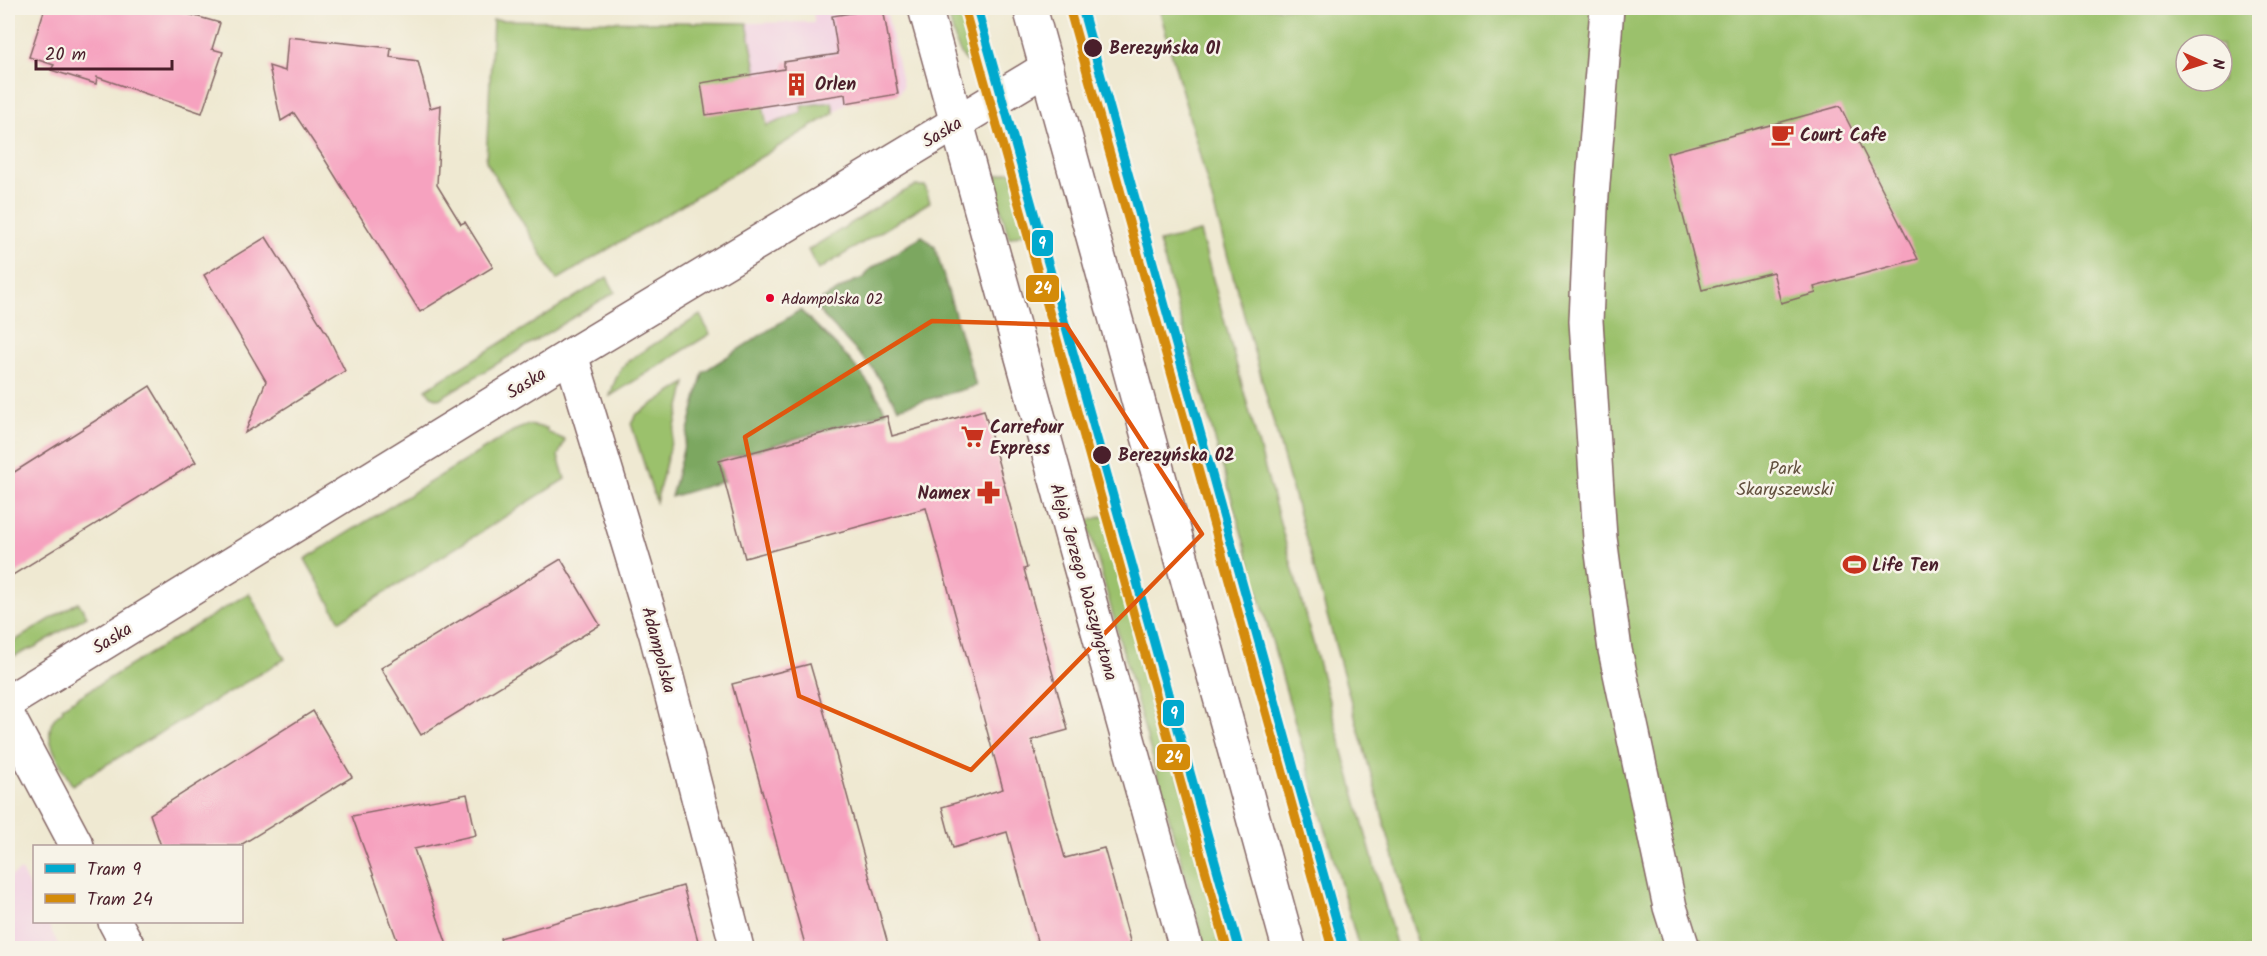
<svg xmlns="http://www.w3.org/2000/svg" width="2267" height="956" viewBox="0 0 2267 956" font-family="Kalam,sans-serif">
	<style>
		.built { fill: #f2d0e2 }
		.green { fill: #9bc16c; stroke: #72704c; stroke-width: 1.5; fill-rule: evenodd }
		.forest { fill: #7ca760; stroke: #636346; stroke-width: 1.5 }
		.building { fill: #f6a2bf }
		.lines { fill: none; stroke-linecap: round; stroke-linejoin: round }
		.pedestrian-casing { stroke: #846665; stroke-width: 36 }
		.minor-casing { stroke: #846665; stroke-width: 36 }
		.tertiary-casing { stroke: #846665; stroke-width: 36 }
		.secondary-casing { stroke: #846665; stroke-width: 36 }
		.pedestrian { stroke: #fff; stroke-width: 33 }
		.minor { stroke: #fff; stroke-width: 33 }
		.tertiary { stroke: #fff; stroke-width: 33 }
		.secondary { stroke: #fff; stroke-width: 33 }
		.tram-1-casing { stroke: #f7f3e8; stroke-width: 14 }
		.tram-2-casing { stroke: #f7f3e8; stroke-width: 14 }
		.tram-1 { stroke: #00a9ce; stroke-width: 9 }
		.tram-2 { stroke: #d48b09; stroke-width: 9 }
		.marked { fill: none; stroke: #e0560e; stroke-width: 4.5; stroke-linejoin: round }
		.stop-dot { fill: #4a1f2b; stroke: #f7f3e8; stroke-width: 2 }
		.bus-dot { fill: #e4002b; stroke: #f7f3e8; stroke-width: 2 }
		.labels { text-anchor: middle; stroke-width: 5; stroke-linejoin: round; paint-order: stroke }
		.bus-label { font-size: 16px; fill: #4a1f2b; stroke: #f7f3e8; text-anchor: start }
		.stop-label { font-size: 18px; font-weight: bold; fill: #4a1f2b; stroke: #f7f3e8; text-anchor: start }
		.poi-label { font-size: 18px; font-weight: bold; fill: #4a1f2b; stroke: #f7f3e8; text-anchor: start }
		.street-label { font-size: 18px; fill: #4a1f2b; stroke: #f7f3e8 }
		.park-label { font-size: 18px; fill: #62503e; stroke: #f7f3e8 }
		.line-badge { stroke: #f7f3e8; stroke-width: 2 }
		.badge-label { font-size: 16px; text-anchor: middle; font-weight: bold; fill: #fff }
	</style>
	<rect width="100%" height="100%" fill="#f7f3e8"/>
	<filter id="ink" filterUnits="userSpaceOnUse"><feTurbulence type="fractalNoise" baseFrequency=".0167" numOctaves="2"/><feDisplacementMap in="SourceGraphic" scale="12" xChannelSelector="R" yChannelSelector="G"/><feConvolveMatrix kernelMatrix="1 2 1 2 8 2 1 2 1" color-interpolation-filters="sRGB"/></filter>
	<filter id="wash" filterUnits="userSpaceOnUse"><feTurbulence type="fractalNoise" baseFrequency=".008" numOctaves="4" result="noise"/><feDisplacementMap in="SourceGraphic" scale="24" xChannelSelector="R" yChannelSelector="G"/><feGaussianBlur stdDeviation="1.35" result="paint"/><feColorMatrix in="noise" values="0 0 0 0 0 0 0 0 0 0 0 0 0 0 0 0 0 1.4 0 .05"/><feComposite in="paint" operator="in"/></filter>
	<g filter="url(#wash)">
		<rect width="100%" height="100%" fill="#efe9d2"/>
		<g class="built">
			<polygon points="813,8 886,8 903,87 898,94 846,103 834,113 774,150 747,23 814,22"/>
			<polygon points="21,870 34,897 34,922 47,922 60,948 8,948 8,878"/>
		</g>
		<g class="green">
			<path d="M947,8H968L983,61L971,64C956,58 951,23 947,8Z"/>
			<path d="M1159,8H2259V948H1419ZM2186,45H2222V81H2186Z"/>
			<polygon points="493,20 747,23 767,126 802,112 801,106 832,102 834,113 557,280 486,161"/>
			<polygon points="1012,171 1028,232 1009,238 992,177"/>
			<polygon points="915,186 925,186 930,202 818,270 808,250 895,196"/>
			<polygon points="1200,232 1397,948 1359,948 1159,242"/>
			<polygon points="607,277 615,292 439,399 431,396 426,389"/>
			<path d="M700,315L710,334L610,396C614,382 618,371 629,360Z"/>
			<polygon points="686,383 656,502 631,423 637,414"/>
			<polygon points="528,425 547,428 547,432 565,440 558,456 565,479 340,621 305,559 513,431"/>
			<polygon points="1107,515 1226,948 1205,948 1087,521"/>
			<path d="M249,593L285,659L72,785C60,762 34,730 63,710L62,707Z"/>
			<polygon points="78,602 87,616 35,647 14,656 8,645"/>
		</g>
		<g class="forest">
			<polygon points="922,236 935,247 976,386 898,408 874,370 813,305 852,282 864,278 869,270"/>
			<path d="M800,310C832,341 866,372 886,412L720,461L724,481L671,497L703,372Z"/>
		</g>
		<g id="blocks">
			<g class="building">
				<polygon points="45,8 167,8 220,23 212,49 223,52 202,113 97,77 96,84 51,70 54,65 29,57"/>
				<polygon points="883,8 898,94 846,103 845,94 706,115 701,83 784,69 784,62 838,54 832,16"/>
				<polygon points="288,37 391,48 390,57 418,61 430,108 441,105 437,185 461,224 465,222 493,267 420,312 322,155 294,113 281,121 269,66 285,71"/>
				<polygon points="1840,106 1918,259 1814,287 1816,293 1781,303 1773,272 1702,290 1667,153"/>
				<polygon points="266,237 327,334 345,371 245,433 266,381 204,275"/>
				<polygon points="150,386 196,462 8,578 8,476"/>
				<polygon points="984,410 1027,568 1024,569 1068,730 1032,740 1065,858 1104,848 1132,948 1039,948 1007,832 953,848 942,807 1003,789 926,508 745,558 719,461 887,416 892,436"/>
				<polygon points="561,559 600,625 421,735 381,668"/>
				<polygon points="810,664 830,733 889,948 806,948 732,684"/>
				<polygon points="313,711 352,777 239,846 161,846 150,814"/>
				<polygon points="467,794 476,835 414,849 448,948 400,948 352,816"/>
				<polygon points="683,886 700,948 502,948 500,938"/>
			</g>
		</g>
	</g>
	<g filter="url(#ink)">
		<use href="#blocks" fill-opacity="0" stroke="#846665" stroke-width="1.5"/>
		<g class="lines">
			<defs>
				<polyline id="pedestrian" points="1607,8 1591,208 1586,321 1600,538 1615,650 1670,907 1683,948"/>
				<g id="minor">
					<polyline points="925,8 1186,948"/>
					<polyline points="571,355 656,635 737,948"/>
					<polyline points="8,716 77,846"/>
					<polyline points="115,922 129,948"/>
				</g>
				<polyline id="tertiary" points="8,702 571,355 1047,68"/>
				<polyline id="secondary" points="1030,8 1289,948"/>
			</defs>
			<use href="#pedestrian" class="pedestrian-casing"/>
			<use href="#minor" class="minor-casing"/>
			<use href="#tertiary" class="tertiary-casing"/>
			<use href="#secondary" class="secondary-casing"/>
			<use href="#pedestrian" class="pedestrian"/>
			<use href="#minor" class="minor"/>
			<use href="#tertiary" class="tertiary"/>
			<use href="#secondary" class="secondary"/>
			<defs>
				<g id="tram-1">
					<polyline points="977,8 1239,948"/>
					<polyline points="1082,8 1344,948"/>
				</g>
				<g id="tram-2">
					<polyline points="965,11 1227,948"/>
					<polyline points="1070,11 1332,948"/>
				</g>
			</defs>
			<use href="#tram-1" class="tram-1-casing"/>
			<use href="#tram-2" class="tram-2-casing"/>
			<use href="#tram-1" class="tram-1"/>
			<use href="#tram-2" class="tram-2"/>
		</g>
	</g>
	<path class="marked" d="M932,321L1066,325L1202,534L971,770L799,696L745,437Z"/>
	<defs>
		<symbol id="building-bare" viewBox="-9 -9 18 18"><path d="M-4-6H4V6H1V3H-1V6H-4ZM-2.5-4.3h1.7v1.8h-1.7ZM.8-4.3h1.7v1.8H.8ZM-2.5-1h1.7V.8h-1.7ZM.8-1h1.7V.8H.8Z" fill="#c8321e" stroke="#f7f3e8" stroke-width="2.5" paint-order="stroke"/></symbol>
		<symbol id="cafe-bare" viewBox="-9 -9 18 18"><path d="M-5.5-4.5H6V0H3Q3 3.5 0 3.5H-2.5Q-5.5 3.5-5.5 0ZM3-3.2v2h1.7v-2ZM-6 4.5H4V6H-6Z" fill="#c8321e" stroke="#f7f3e8" stroke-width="2.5" paint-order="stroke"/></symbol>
		<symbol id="supermarket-bare" viewBox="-9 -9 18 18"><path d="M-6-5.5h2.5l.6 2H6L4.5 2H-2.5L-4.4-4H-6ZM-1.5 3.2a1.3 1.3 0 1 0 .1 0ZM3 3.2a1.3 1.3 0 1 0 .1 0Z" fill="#c8321e" stroke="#f7f3e8" stroke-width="2.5" paint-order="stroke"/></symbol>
		<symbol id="pharmacy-bare" viewBox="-9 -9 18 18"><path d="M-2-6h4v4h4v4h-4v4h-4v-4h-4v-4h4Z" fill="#c8321e" stroke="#f7f3e8" stroke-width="2.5" paint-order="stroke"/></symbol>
		<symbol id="stadium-bare" viewBox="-9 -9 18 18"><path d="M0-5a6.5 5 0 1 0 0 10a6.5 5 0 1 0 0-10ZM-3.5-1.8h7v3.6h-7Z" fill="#c8321e" stroke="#f7f3e8" stroke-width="2.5" paint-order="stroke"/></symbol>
	</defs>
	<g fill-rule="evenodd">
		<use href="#building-bare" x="780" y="68" width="33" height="33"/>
		<use href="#cafe-bare" x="1766" y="118" width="33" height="33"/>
		<use href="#supermarket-bare" x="956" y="420" width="33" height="33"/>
		<use href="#pharmacy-bare" x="972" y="476" width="33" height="33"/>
		<use href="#stadium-bare" x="1838" y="548" width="33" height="33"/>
	</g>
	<g class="stop-dot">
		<circle cx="1093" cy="48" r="10"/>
		<circle cx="1102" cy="455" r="10"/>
	</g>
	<circle class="bus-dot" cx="770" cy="298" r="5"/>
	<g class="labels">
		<g class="bus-label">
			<text x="781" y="304">Adampolska 02</text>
		</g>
		<g class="stop-label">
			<text x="1109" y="54">Berezyńska 01</text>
			<text x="1118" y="461">Berezyńska 02</text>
		</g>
		<g class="poi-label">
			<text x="815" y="90">Orlen</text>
			<text x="1800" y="141">Court Cafe</text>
			<text x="990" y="433">Carrefour<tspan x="990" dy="21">Express</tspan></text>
			<text x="970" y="499" text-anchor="end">Namex</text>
			<text x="1872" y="571">Life Ten</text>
		</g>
		<g class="street-label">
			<text transform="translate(942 132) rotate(-31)" y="6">Saska</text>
			<text transform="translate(526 383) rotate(-32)" y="6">Saska</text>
			<text transform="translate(1084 582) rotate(74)" y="6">Aleja Jerzego Waszyngtona</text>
			<text transform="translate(112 638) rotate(-32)" y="6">Saska</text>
			<text transform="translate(659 650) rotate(75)" y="6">Adampolska</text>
		</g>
		<g class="park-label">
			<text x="1785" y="474">Park<tspan x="1785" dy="21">Skaryszewski</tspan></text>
		</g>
	</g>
	<g class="line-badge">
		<rect x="1031" y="229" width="23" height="28" rx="6" fill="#00a9ce"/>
		<rect x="1025" y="274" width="35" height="29" rx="6" fill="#d48b09"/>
		<rect x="1162" y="699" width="23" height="28" rx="6" fill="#00a9ce"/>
		<rect x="1156" y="743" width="35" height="28" rx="6" fill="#d48b09"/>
	</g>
	<g class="badge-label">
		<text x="1042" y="249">9</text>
		<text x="1043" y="294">24</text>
		<text x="1174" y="719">9</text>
		<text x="1174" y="763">24</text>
	</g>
	<rect width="2267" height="956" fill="none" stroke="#f7f3e8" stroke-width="30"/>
	<rect x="33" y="845" width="210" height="78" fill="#f7f3e8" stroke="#b29e9c" stroke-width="1.5"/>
	<rect x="45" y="864" width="30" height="9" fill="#00a9ce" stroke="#b29e9c" stroke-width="1.5"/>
	<text x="87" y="875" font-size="18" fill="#4a1f2b">Tram 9</text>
	<rect x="45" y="894" width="30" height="9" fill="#d48b09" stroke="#b29e9c" stroke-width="1.5"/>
	<text x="87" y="905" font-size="18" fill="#4a1f2b">Tram 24</text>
	<g transform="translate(2204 63) rotate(93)"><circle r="28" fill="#f7f3e8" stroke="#b29e9c" stroke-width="1.5"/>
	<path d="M0-4.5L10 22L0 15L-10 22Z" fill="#c8321e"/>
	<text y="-9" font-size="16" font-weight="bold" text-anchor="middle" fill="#4a1f2b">N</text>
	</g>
	<path d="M36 60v9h136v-9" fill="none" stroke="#4a1f2b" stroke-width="3"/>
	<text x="45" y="60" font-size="18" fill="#4a1f2b" stroke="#f7f3e8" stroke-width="4.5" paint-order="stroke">20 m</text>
</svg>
